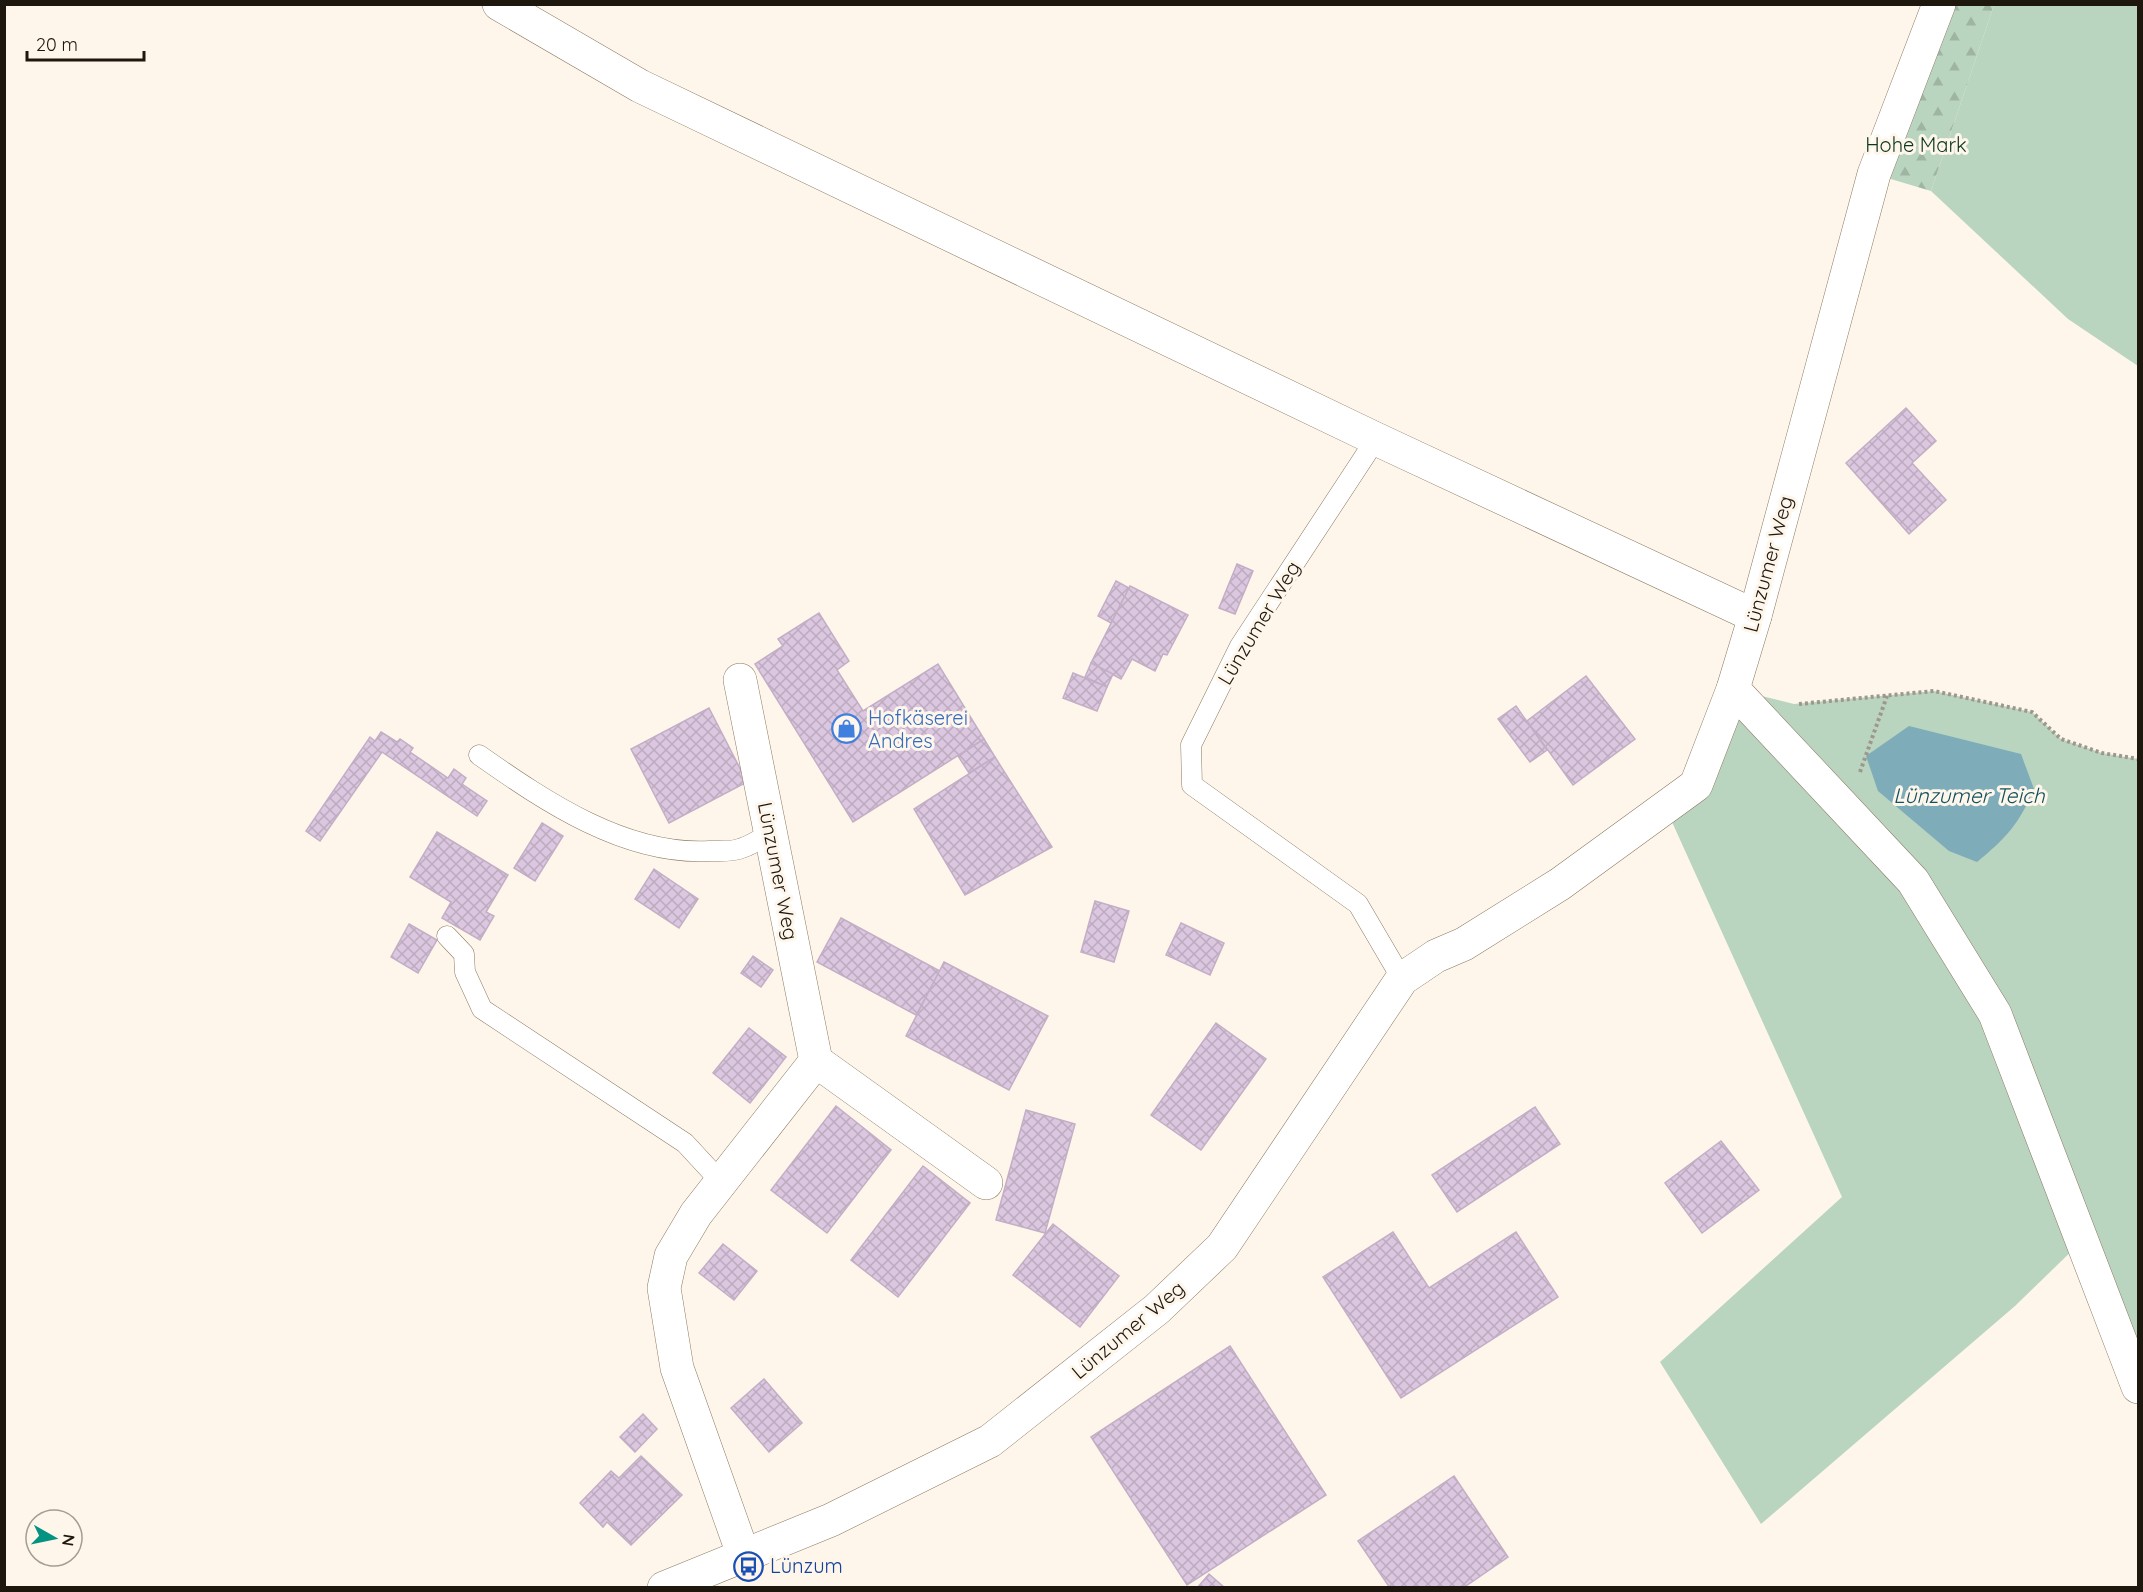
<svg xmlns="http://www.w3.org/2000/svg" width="2143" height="1592" viewBox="0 0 2143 1592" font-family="Quicksand,sans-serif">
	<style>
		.grass { fill: #b9d4bf }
		.forest { fill: url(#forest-firs) }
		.water { fill: #7eacb9 }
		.building { fill: url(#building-cross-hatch); stroke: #c3aec6; stroke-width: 1.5 }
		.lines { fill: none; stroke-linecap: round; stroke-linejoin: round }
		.service-casing { stroke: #8c7a62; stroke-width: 21 }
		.minor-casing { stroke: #8c7a62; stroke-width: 34 }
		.path { stroke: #9e978d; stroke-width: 4; stroke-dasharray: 3 3; stroke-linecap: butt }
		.service { stroke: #fff; stroke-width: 20 }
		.minor { stroke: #fff; stroke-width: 33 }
		.labels { text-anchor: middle; stroke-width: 6; stroke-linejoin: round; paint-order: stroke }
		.park-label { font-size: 20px; fill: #0c361c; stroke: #fef6eb }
		.street-label { font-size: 20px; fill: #1e170e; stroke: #fef6eb }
		.shop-label { font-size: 20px; fill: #366cbe; stroke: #fef6eb; text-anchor: start }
		.transit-label { font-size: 20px; fill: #164399; stroke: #fef6eb; text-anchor: start }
		.water-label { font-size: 21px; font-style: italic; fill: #105160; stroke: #fef6eb }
	</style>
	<defs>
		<pattern id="forest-firs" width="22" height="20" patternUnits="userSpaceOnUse" patternTransform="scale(1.5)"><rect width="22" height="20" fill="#b9d4bf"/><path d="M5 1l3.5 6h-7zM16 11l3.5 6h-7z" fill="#9fb5a3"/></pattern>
		<pattern id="building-cross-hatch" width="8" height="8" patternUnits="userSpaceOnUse" patternTransform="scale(1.5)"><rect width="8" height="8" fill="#dcc7e0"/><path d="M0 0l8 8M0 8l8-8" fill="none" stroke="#bcaabf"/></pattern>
	</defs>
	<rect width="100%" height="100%" fill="#fef6eb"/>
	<g class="grass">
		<polygon points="1994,5 2138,5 2138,366 2068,319 1931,191"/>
		<polygon points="1733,689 1794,704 1934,691 2032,712 2061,739 2102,753 2138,759 2138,1387 2082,1241 2015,1306 1761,1524 1660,1362 1842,1197 1672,822"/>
	</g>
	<polygon class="forest" points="1939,5 1994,5 1931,191 1874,174"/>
	<path class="water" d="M1909,726L2021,754L2034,789C2019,824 2006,838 1977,862L1949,851L1878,791L1866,756Z"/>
	<g class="building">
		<polygon points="1906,408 1936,441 1912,463 1946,500 1909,534 1846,463"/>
		<polygon points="1237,564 1253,571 1235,614 1219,608"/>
		<polygon points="1116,581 1129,588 1111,623 1098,616"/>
		<polygon points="1130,586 1188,615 1167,655 1163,654 1155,671 1132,659 1121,679 1091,663"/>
		<polygon points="819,613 849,661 837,670 863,711 938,664 984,739 853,822 755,664 783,646 778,639"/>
		<polygon points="1091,663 1113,674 1107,687 1085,677"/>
		<polygon points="1073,673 1107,687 1097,711 1063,698"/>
		<polygon points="1586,676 1635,739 1573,785 1527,721"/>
		<polygon points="1516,706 1547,750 1530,762 1498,719"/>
		<polygon points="709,708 747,782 669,823 631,749"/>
		<polygon points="381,732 397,742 400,739 413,748 410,752 448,778 454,769 466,778 462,784 487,801 477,816 382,752 320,841 306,831 370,737 375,741"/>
		<polygon points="984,739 995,757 969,773 958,756"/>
		<polygon points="995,757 1052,847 965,895 914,809"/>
		<polygon points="542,823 563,836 535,881 514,868"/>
		<polygon points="437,832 508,875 486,912 494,916 480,940 442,918 451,902 410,877"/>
		<polygon points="654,869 698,899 679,928 635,899"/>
		<polygon points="1095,901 1129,911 1114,962 1081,952"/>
		<polygon points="841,918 940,971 916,1015 817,962"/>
		<polygon points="1181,923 1224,943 1210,975 1166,955"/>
		<polygon points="409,924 437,940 418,973 391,957"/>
		<polygon points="753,956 773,970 761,987 741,973"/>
		<polygon points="944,962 1048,1016 1009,1090 906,1036"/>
		<polygon points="1216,1023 1266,1059 1201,1150 1151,1115"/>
		<polygon points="749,1028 786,1057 750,1103 713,1073"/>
		<polygon points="836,1106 891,1150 827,1233 771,1190"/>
		<polygon points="1535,1107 1560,1144 1457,1212 1432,1175"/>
		<polygon points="1026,1110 1075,1124 1045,1233 996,1220"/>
		<polygon points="1721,1141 1759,1190 1702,1233 1665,1183"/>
		<polygon points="923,1166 970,1203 898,1297 851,1260"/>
		<polygon points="1053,1224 1119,1276 1080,1327 1013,1275"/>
		<polygon points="1393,1232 1429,1288 1516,1232 1558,1297 1401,1398 1323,1277"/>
		<polygon points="723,1244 757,1271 734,1300 699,1273"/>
		<polygon points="1230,1346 1326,1495 1187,1585 1091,1437"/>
		<polygon points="764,1379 802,1423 769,1452 731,1408"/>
		<polygon points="643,1414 657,1429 635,1452 620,1437"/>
		<polygon points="641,1456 682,1495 631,1545 607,1522 603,1527 580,1503 611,1471 619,1478"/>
		<polygon points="1454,1476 1508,1557 1463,1588 1390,1588 1358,1541"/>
		<polygon points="1209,1574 1225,1588 1197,1588"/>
	</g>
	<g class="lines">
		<defs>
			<g id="service">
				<polyline points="1376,439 1240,646 1191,745 1192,785 1358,904 1402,979"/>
				<path d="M479,755C546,802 626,856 710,851C720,851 733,852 742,848C752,845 761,838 770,834"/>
				<polyline points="447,936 464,954 465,972 482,1009 685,1143 721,1182"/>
			</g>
			<g id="minor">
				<polyline points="499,4 640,86 1376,439 1755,616"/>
				<polyline points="740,680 816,1061 696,1214 671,1256 664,1288 677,1368 743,1554"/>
				<polyline points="1733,689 1913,881 1995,1014 2138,1387"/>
				<polyline points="816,1061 986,1183"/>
				<polyline points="664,1588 831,1520 990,1441 1157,1309 1222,1247 1402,979 1436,956 1464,944 1560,884 1696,785 1733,689 1755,616 1874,174 1939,4"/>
			</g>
		</defs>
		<use href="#service" class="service-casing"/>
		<use href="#minor" class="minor-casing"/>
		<g class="path">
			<polyline points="1799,704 1934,691 2032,712 2061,739 2102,753 2138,759"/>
			<polyline points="1860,772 1887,696"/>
		</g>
		<use href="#service" class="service"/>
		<use href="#minor" class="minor"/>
	</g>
	<defs>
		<symbol id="shop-ring" viewBox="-11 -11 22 22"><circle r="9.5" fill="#fef6eb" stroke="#3f7fe0" stroke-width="1.5"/><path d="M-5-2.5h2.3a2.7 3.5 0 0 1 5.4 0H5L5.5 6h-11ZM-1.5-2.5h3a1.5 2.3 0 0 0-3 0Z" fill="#3f7fe0"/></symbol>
		<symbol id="bus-ring" viewBox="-11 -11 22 22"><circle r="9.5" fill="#fef6eb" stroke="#1a4fb4" stroke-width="1.5"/><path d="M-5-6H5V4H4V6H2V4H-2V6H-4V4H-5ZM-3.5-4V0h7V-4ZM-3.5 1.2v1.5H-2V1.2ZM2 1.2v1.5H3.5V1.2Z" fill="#1a4fb4"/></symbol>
	</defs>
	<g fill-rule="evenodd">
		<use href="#shop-ring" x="830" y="712" width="33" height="33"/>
		<use href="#bus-ring" x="732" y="1550" width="33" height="33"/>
	</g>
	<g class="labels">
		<g class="park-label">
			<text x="1916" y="152">Hohe Mark</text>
		</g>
		<g class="street-label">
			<text transform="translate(1768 564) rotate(-75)" y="7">Lünzumer Weg</text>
			<text transform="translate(1259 623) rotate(-59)" y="7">Lünzumer Weg</text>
			<text transform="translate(778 871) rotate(79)" y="7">Lünzumer Weg</text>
			<text transform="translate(1128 1330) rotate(-40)" y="7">Lünzumer Weg</text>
		</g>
		<g class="shop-label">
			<text x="868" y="725">Hofkäserei<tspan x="868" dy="23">Andres</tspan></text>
		</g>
		<g class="transit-label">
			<text x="770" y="1573">Lünzum</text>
		</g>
		<g class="water-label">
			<text x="1969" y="803">Lünzumer Teich</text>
		</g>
	</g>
	<rect width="2143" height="1592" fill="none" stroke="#1e170e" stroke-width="12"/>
	<g transform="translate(54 1538) rotate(99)"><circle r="28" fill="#fef6eb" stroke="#a49d93" stroke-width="1.5"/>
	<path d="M0-4.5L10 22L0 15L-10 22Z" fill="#039380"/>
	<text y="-9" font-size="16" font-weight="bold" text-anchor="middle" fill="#1e170e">N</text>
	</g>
	<path d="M27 51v9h117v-9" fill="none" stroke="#1e170e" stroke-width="3"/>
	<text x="36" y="51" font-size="18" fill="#1e170e" stroke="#fef6eb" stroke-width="4.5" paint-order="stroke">20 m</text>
</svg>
